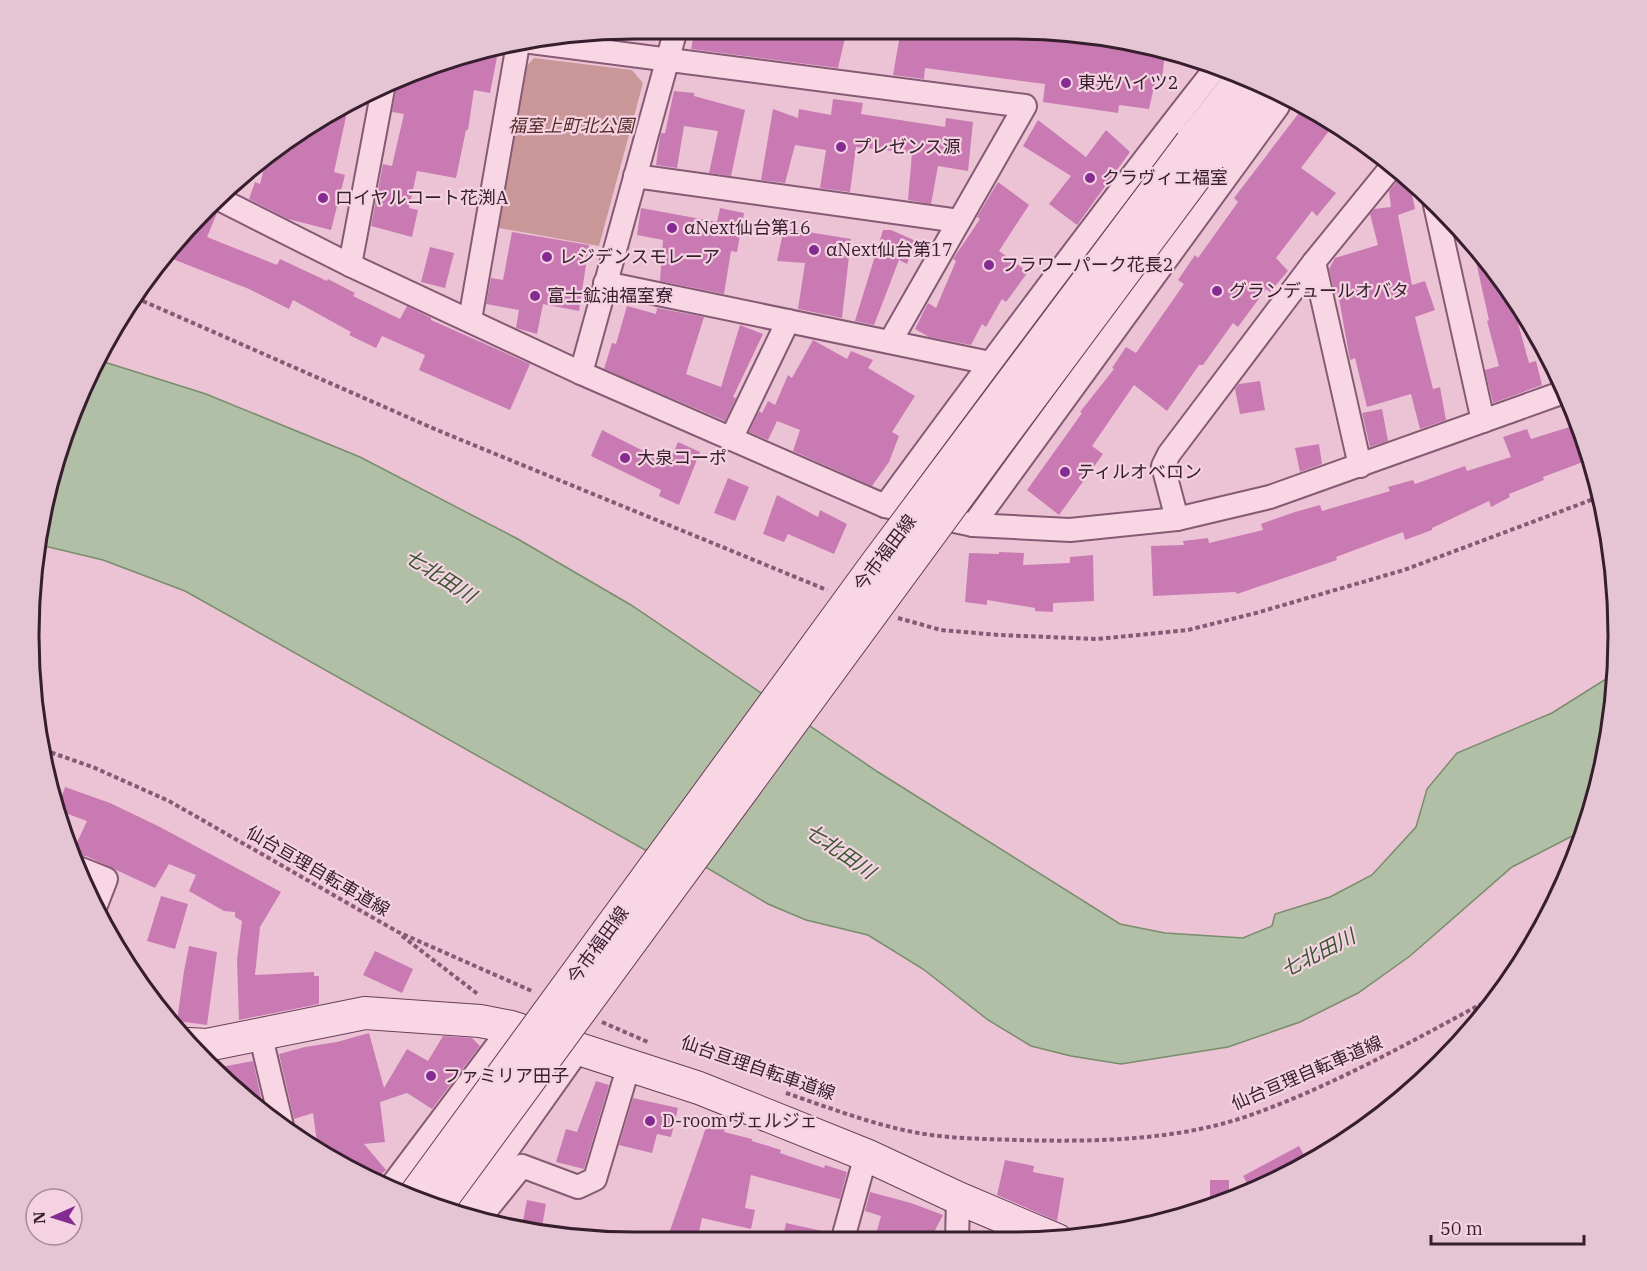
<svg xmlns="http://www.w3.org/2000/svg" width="1647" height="1271" viewBox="0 0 1647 1271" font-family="'IBM Plex Serif','Noto Sans JP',serif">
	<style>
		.green { fill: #ca9798 }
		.water { fill: #b0bfa5; stroke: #798d6c; stroke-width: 1.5 }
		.building { fill: #c97ab3 }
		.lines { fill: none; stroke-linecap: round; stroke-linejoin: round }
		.street-casing { stroke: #865a75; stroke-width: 26 }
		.secondary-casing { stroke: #683e58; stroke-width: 34 }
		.path { stroke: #865a75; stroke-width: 4; stroke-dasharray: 4.5 3; stroke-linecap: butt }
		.street { stroke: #f8d6e4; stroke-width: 22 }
		.secondary { stroke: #f8d6e4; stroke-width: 32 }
		.secondary-bridge-casing { stroke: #683e58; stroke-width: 34; stroke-linecap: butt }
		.secondary-bridge { stroke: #f8d6e4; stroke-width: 32 }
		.poi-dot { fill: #852c93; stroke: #f4d2e1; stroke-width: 2 }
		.labels { text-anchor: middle; stroke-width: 4.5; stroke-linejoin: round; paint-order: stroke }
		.poi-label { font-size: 18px; fill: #361e2e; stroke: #f4d2e1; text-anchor: start }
		.park-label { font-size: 18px; font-style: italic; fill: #522b25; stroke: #f4d2e1 }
		.street-label { font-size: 18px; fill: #361e2e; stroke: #f4d2e1 }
		.water-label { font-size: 20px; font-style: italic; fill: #36562e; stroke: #f4d2e1 }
		.rim { fill: none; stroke: #361e2e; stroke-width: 3 }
	</style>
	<rect width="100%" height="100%" fill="#ecc3d5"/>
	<polygon class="green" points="534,58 632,70 643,83 599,246 494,227 521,72"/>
	<polygon class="water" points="98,360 206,394 360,457 516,538 631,605 878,772 1120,924 1165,933 1243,938 1272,926 1275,914 1330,897 1372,875 1416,827 1427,789 1457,753 1552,713 1617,672 1598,792 1584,830 1512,867 1410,956 1358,993 1300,1022 1228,1047 1121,1064 1071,1056 1031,1046 988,1020 923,969 868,935 806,920 768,904 665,843 645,850 185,591 103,560 40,545 49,479"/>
	<g class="building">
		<polygon points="695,29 768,29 818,40 819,32 845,38 838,68 691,49"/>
		<polygon points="901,29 1051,30 1165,52 1162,79 1156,78 1149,109 1119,105 1118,113 1043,102 1045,84 925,68 924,79 893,75"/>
		<polygon points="471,52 497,57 490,93 474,90 468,130 466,130 456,178 417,171 409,208 418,210 412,237 371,226 383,164 392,166 404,114 392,112 396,91 395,84"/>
		<polygon points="674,91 694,93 694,96 745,110 731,176 709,173 718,131 684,126 677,168 656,165 659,143 661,133 665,133"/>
		<polygon points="833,99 863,103 861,114 945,127 946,118 973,122 968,171 938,166 931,204 908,200 912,153 856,147 850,192 820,188 826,150 795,145 785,183 761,180 773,109 798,118 799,109 831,115"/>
		<polygon points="349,103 334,172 345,175 331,230 288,219 249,199 255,182 260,184 266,161 332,110"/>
		<polygon points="1305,105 1335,123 1301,168 1336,193 1317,216 1312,211 1276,258 1288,271 1270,292 1266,289 1238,327 1233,323 1203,365 1199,365 1167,411 1134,385 1092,446 1103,454 1059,515 1027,490 1082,413 1080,412 1114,369 1112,368 1126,347 1136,353 1184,284 1178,280 1195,255 1198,258 1238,202 1234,198"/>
		<polygon points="1038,120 1086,157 1106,130 1130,152 1077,225 1049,204 1071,176 1023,146"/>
		<polygon points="1406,177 1409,180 1415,209 1398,215 1412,285 1425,281 1435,310 1415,317 1433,389 1440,387 1446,420 1420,429 1411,394 1367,407 1355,358 1350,360 1338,293 1335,294 1329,269 1335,258 1378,245 1370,214 1374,209 1391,207 1389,191 1399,179"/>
		<polygon points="998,182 1029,205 999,251 1028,272 1006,302 1002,299 986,327 982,324 971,345 929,337 915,329 928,303 936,308 956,261 953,259 980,219 977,217"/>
		<polygon points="206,206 217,213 207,237 277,265 280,259 327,281 328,279 355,293 353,296 400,319 407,306 431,318 431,320 530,364 510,410 419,370 425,355 382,336 376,348 349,335 351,332 293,300 289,309 249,289 170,258 175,247"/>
		<polygon points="641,208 717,222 720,208 744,213 737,252 731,251 724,294 660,281 663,240 637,235"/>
		<polygon points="784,228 851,239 842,318 798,309 805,263 777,261"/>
		<polygon points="883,230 891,230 916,241 907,264 899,260 874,325 855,321"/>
		<polygon points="512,232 589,245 579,311 543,304 537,334 516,328 519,310 486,304 491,278 503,280"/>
		<polygon points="1471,239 1510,294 1529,363 1536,361 1542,385 1493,403 1485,370 1499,366 1487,321 1489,320"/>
		<polygon points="430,247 454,253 445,288 421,282"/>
		<polygon points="627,306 656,314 657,308 704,317 686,374 721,387 740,325 763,334 733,397 736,398 725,421 604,369 612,343 616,344"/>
		<polygon points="813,340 847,359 851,351 873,360 868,368 915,396 892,432 899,436 889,462 872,486 793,451 800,430 777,421 768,440 749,432 759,411 762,413 768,401 775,405 788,375 792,378"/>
		<polygon points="1260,381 1265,410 1240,414 1235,389 1239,384"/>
		<polygon points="1382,409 1388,441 1370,447 1362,413"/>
		<polygon points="1579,424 1586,440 1591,459 1543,477 1544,480 1509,494 1510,497 1491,507 1489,501 1432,528 1432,530 1405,540 1403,532 1336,557 1337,560 1237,594 1236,592 1153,596 1151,546 1184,545 1183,541 1208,538 1209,543 1263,530 1261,524 1295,512 1320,505 1322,511 1390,491 1388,487 1413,480 1415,484 1465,466 1467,471 1511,457 1503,437 1527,429 1531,439"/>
		<polygon points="602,430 669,464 678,442 700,452 679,505 659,496 661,490 591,456"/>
		<polygon points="1319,444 1322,464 1300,472 1295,448"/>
		<polygon points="728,478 749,487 735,521 714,513"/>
		<polygon points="777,495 818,517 820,510 847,524 834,554 788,534 784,542 763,534"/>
		<polygon points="999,552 1024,553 1023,565 1070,563 1070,557 1093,555 1094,601 1053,603 1053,612 1035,611 1035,608 987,600 987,605 965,602 969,553 999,554"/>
		<polygon points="65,787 110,803 158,826 281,892 260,927 255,975 314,972 314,976 319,976 319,1004 239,1020 237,960 242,921 235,917 235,912 224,911 189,891 196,875 169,864 155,888 86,856 76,857 73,851 87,821 57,810"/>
		<polygon points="161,896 188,904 175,949 147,941"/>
		<polygon points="189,946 217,952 207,1025 177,1021 184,971"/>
		<polygon points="375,951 413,969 402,993 363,975"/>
		<polygon points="369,1033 384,1088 407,1049 428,1061 443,1036 472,1038 480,1046 432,1109 407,1093 380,1102 385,1142 364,1144 386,1170 374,1181 318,1150 313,1113 294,1119 279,1054 305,1047 337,1042"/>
		<polygon points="253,1061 264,1111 216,1068"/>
		<polygon points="596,1081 609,1085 584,1169 556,1162 566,1129 577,1132"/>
		<polygon points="633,1098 678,1108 671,1137 657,1134 652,1153 619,1145"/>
		<polygon points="710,1116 727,1122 724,1132 752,1139 752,1141 781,1150 780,1153 824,1168 825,1165 847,1172 840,1199 751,1175 745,1208 755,1210 751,1229 702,1218 697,1242 666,1242"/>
		<polygon points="1299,1146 1309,1164 1251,1190 1243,1176"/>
		<polygon points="1005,1160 1034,1166 1033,1172 1064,1178 1057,1221 997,1195"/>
		<rect x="1210" y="1180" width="19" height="18"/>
		<polygon points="870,1192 911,1203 943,1215 929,1242 874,1242 881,1216 865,1211"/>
		<polygon points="527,1200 546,1204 541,1233 521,1231"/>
		<polygon points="786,1223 831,1233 829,1242 782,1242"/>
	</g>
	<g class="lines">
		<defs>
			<g id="street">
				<polyline points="531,42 1025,106 890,342"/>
				<polyline points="635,176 959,221"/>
				<polyline points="217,198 350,265 581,373 885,506 973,525 1070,530 1177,519 1270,497 1564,392"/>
				<polyline points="1435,205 1483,421"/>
				<polyline points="1314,262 1360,466"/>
				<polyline points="350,265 383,89"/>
				<polyline points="605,283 990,363"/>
				<polyline points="470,320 518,44"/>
				<polyline points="581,373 676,29"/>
				<polyline points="731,439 788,321"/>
				<path d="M885,506C993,359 1102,212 1215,69L1221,67"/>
				<polyline points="1177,519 1163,466 1169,454 1314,262 1393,165"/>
				<polyline points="973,525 1278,106 1280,94"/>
				<polyline points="81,869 106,879 96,905"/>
				<polyline points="260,1033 282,1126"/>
				<polyline points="389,1189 511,1027"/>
				<polyline points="462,1214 579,1049"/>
				<polyline points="479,1219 522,1166 578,1187 595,1179 629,1065"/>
				<polyline points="957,1241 958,1198"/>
				<polyline points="842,1242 866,1155"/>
			</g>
			<g id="secondary">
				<polyline points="1191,143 1243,77"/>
				<polyline points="1210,157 1266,87"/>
				<polyline points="189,1044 207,1045 365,1013 480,1021 511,1027 699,1088 866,1155 958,1198 1057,1240"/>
			</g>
		</defs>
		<use href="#street" class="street-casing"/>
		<use href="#secondary" class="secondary-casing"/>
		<g class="path">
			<polyline points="136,298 437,430 827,590"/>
			<polyline points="898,618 941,630 999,635 1097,639 1188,630 1256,613 1404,570 1599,497"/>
			<polyline points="44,750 95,768 169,801 398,932 534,992"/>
			<polyline points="402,936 479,995"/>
			<polyline points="602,1022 650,1043"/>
			<path d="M786,1093C836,1110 886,1130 939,1136C965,1139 991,1139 1016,1140C1097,1142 1183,1141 1259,1112C1343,1081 1421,1036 1500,994"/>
		</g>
		<use href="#street" class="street"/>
		<use href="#secondary" class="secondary"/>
		<defs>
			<g id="secondary-bridge">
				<polyline points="412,1199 876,564 1191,143"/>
				<polyline points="437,1206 994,447 1210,157"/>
			</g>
		</defs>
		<use href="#secondary-bridge" class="secondary-bridge-casing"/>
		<use href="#secondary-bridge" class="secondary-bridge"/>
	</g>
	<g class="poi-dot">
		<circle cx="1066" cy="83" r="6"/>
		<circle cx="841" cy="147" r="6"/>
		<circle cx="1090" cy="178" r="6"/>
		<circle cx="323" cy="198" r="6"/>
		<circle cx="672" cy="228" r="6"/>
		<circle cx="814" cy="250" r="6"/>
		<circle cx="547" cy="257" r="6"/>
		<circle cx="989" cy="265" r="6"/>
		<circle cx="1217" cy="291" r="6"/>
		<circle cx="535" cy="296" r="6"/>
		<circle cx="625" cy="458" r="6"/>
		<circle cx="1065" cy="472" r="6"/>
		<circle cx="431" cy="1076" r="6"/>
		<circle cx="650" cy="1121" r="6"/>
	</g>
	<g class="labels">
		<g class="poi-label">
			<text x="1078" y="89">東光ハイツ2</text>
			<text x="853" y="153">プレゼンス源</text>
			<text x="1102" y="184">クラヴィエ福室</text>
			<text x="335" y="204">ロイヤルコート花渕A</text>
			<text x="684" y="234">αNext仙台第16</text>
			<text x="826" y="256">αNext仙台第17</text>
			<text x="559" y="263">レジデンスモレーア</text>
			<text x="1001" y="271">フラワーパーク花長2</text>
			<text x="1229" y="297">グランデュールオバタ</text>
			<text x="547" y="302">富士鉱油福室寮</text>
			<text x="637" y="464">大泉コーポ</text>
			<text x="1077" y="478">ティルオベロン</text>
			<text x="443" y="1082">ファミリア田子</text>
			<text x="662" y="1127">D-roomヴェルジェ</text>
		</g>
		<g class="park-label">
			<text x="571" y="132">福室上町北公園</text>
		</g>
		<g class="street-label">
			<text transform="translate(885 553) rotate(-53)" y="6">今市福田線</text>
			<text transform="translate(318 871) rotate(30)" y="6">仙台亘理自転車道線</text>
			<text transform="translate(598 945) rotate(-54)" y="6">今市福田線</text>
			<text transform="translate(758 1068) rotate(19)" y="6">仙台亘理自転車道線</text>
			<text transform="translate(1307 1073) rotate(-23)" y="6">仙台亘理自転車道線</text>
		</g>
		<g class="water-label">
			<text transform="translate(440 576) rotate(33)" y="7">七北田川</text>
			<text transform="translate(840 851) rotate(35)" y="7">七北田川</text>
			<text transform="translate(1318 953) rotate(-27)" y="7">七北田川</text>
		</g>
	</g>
	<path d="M0 0H1647V1271H0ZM635 39H1012A596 596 0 0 1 1608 635V636A596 596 0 0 1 1012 1232H635A596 596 0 0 1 39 636V635A596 596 0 0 1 635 39Z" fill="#e5c4d3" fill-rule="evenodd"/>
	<path class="rim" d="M635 39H1012A596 596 0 0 1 1608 635V636A596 596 0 0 1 1012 1232H635A596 596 0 0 1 39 636V635A596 596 0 0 1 635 39Z"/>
	<g transform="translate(54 1217) rotate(267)"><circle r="28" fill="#f4d2e1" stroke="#a88a99" stroke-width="1.5"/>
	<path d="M0-4.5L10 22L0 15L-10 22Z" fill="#852c93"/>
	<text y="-9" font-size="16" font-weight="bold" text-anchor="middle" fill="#361e2e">N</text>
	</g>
	<path d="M1431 1235v9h153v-9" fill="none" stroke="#361e2e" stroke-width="3"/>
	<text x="1440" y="1235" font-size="18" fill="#361e2e" stroke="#f4d2e1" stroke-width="4.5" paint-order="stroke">50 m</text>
</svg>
